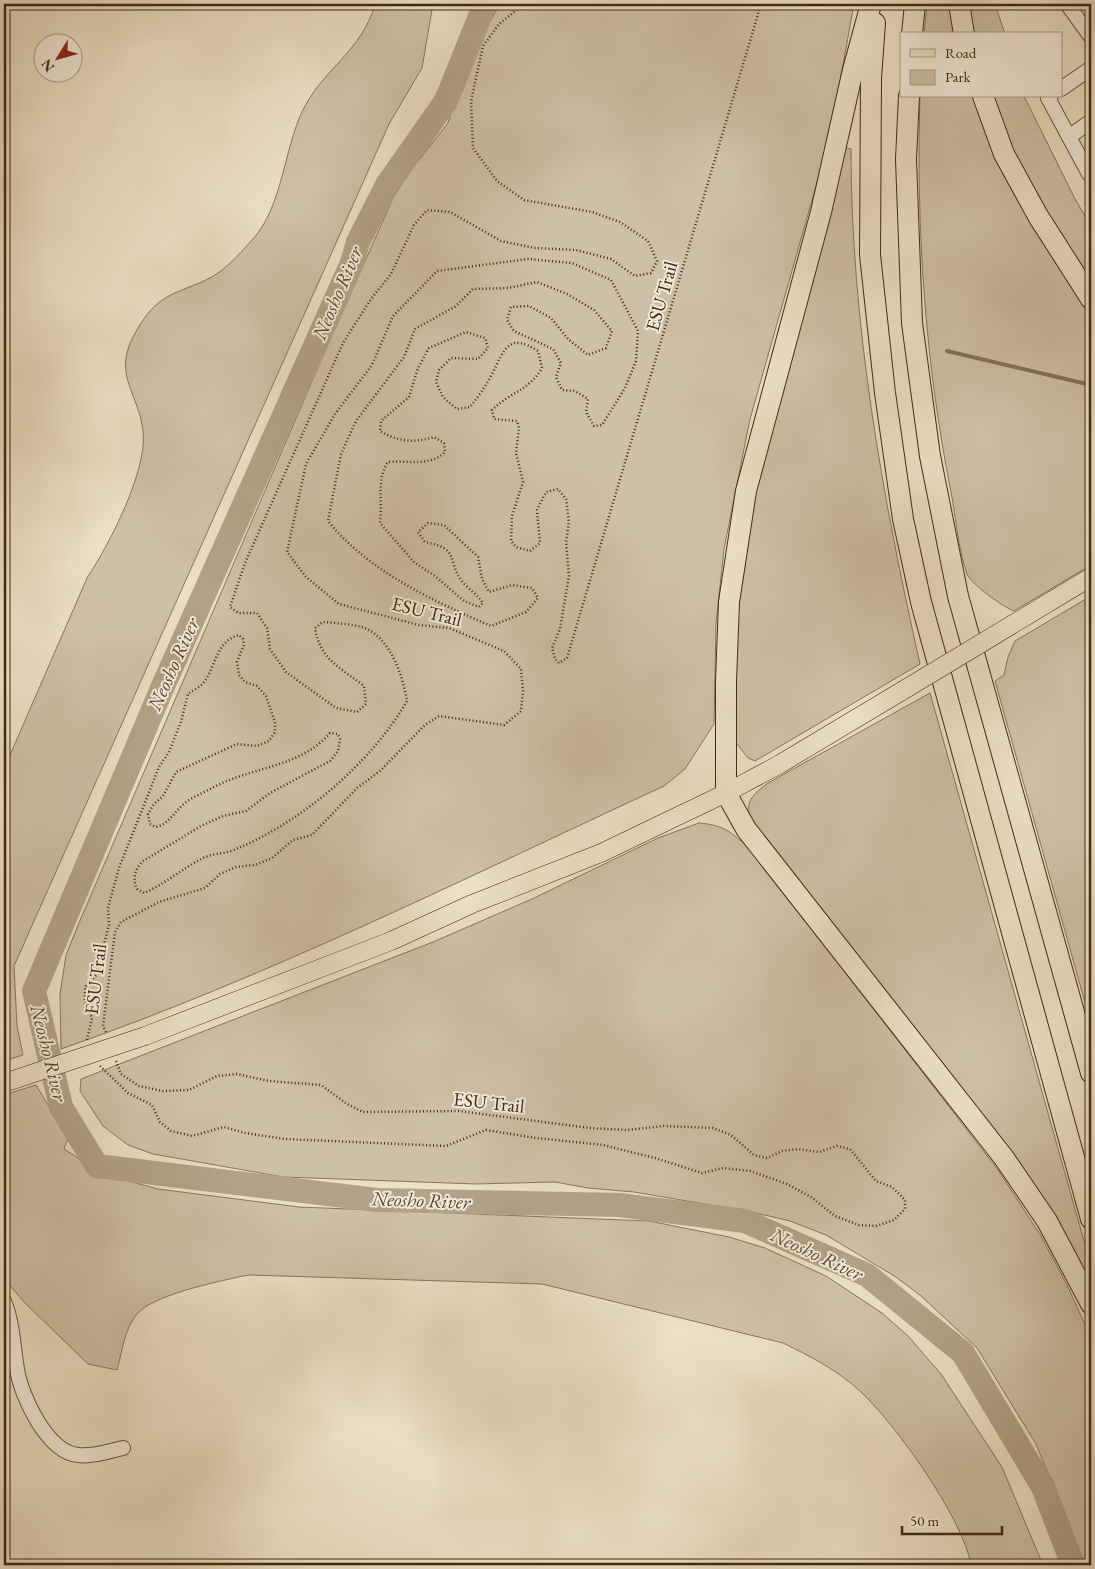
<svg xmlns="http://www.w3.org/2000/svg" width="1095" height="1569" viewBox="0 0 1095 1569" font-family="'EB Garamond',serif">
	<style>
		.green { fill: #cec0a6; stroke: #88765c }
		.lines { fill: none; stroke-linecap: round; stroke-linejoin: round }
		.stream { stroke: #857258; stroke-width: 4 }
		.river { stroke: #b2a287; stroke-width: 24 }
		.minor-casing { stroke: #6c583e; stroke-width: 16 }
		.major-casing { stroke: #422b11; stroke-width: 19 }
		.highway-casing { stroke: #422b11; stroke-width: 22 }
		.path { stroke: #422b11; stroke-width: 2.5; stroke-dasharray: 1 2.5; stroke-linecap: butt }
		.minor { stroke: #f2ead9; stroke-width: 14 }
		.major { stroke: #ebdfc4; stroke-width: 18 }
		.highway { stroke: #ebdfc4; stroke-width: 20 }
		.major-bridge-casing { stroke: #422b11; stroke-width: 19; stroke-linecap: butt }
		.major-bridge { stroke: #ebdfc4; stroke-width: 18 }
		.labels { text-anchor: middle; stroke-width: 4; stroke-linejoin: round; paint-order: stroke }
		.street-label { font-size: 19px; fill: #422b11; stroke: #f2ead9 }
		.water-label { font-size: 20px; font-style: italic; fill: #5e492e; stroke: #f2ead9 }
	</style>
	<rect width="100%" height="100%" fill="#ebdfc4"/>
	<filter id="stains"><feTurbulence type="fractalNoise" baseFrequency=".004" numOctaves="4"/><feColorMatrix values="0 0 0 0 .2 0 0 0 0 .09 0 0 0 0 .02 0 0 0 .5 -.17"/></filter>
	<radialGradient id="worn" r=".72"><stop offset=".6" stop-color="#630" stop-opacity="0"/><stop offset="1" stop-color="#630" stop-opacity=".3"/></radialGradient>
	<g class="green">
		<path d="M375,4H433L422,68L389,124L14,966L17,1026L23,1055L4,1061V769L87,578C109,545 148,470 143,431C139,394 113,376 133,337C141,322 151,306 167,297C183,288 202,284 218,273C231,264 243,250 253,239C282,207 284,150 302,112C321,70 362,52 375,4Z"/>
		<path d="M500,4H854L837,98L820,172L750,419L724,549L716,623L714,724L685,769L664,786C465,878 268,977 61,1049L60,994L66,955L79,923L322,358L394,196L412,169L448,123L455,99L483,34Z"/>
		<polygon points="927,4 952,4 957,34 924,34"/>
		<polygon points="967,4 995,4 1005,34 973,34"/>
		<path d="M920,96H975L1026,209L1091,311V565L1014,611C1003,607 971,584 967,574C958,548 956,518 951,492C925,362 916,228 920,96Z"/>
		<path d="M991,96H1024L1075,199L1091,226V284C1052,223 1015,166 991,96Z"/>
		<path d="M843,147L851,149C851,323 882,495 920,664L755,761L748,758L734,740L733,650L750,507Z"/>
		<polygon points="1091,596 1091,1024 995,681 1004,675 1008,657 1015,641"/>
		<path d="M930,693L1091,1266V1290L753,828C745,803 747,799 768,783Z"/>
		<path d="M699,823C724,825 731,832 749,848L998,1170L1041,1236L1067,1285L1091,1338V1565H1085L1036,1444L977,1348L921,1296L896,1277L826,1235L790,1221L752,1212L634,1192L588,1188L555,1182L476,1184L283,1177L153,1154L128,1145L103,1126L80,1091L81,1079L433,942L532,899L658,838Z"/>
		<path d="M36,1085L68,1138L64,1149L89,1165L125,1180L158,1189L299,1207L649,1221L729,1237L765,1248L826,1276L882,1313L908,1336L941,1374L1002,1467L1043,1565H971C963,1518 896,1425 861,1392C839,1371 810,1356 783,1343L542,1284L248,1275C221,1281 153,1294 136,1315C124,1331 122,1352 117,1370L88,1364L25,1303L4,1279V1095Z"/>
	</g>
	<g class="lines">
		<polyline class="stream" points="947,351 1091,385"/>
		<polyline class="river" points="485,4 446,101 387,185 358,242 352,263 163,686 34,991 61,1107 97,1166 377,1200 620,1205 745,1221 867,1275 963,1353 1043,1487 1073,1565"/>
		<defs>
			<g id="minor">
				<polyline points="1067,4 1091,37"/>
				<polyline points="1061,89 1091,68"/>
				<polyline points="1051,96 1048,98 1089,174 1091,172"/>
				<polyline points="1069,137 1091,121"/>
				<path d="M4,1301C13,1323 13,1346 17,1369C21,1396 47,1452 78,1455C93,1457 109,1451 123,1448"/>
			</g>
			<polyline id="major" points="145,1036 391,941 472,904 601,853 726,793 780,764 902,691"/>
			<g id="highway">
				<polyline points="871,4 853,70 821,212 746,491 729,602 726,681 726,793 746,829 1004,1158 1047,1221 1091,1304"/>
				<polyline points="959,4 964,34"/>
				<polyline points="875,23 871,78 870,255 885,393 903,519 921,602 1091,1219"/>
				<polyline points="912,34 915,4"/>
				<polyline points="909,96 906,159 912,323 930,456 958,596 1091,1073"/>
				<polyline points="983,96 1004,154 1038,216 1091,299"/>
			</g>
		</defs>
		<use href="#minor" class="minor-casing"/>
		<use href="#major" class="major-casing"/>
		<use href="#highway" class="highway-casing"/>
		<g class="path">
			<path d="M106,1032L103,1026L115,932L121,922L159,902L205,888L220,874L236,867L255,865L272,858L293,840L312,835L357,788L380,771L425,725L439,716L504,725L521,711L523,691L521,669L504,651L449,628L419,625L339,604L306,577L287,552L306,464L335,414L372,365L393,316L437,271L528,259L572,263L611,280L638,331L636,361L625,388L602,425L594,426L586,412L588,399L575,391L562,390L556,377L561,363L553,349L514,331L507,320L511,307L529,306L551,318L568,339L588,355L606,348L612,331L594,310L567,294L537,282L508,288L473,289L456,306L415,329L404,357L356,421L341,454L328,521C368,571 433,601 491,626L526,612L538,598L532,588L512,585L489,592L482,579L478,557L444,525L428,523L418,532L425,542C461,549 446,560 462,581C468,589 477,594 483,603L479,607L464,601L435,576L414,562L380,523C383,502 376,480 388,462C408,460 430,467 445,452L444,443L434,437C415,443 398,442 380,431L381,421L409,397L418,368L429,348L466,332L485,338L488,348L478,359L451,358L439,370L436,382L443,397L457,409L470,407C478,397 486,386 492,374C505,349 508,332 538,351L542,368C529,391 510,392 492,410L494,419L517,421L519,428L516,453L523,482L512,516L511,541L516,547L530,551L540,543L537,510L546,492L558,489L566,499L569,522L566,542L569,576L560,629L552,648L555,659L559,663L567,658L761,4"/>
			<path d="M87,1040L92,1018L85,1002V987L96,975L109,925L108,908L119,868L159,767L169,752L181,722L188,694C193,690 201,687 204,682C216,666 216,641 239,635L243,639L244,645L237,662L239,675L245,682L257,686L266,696L275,722V732L269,741L257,746L237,744L176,772L163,796L154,804L148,814L150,824L156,827C169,824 174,812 185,803C192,797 203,793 212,788C250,767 300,768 330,733L338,734L340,739L338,751L330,761L270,793L246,811L223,816L201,826L143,861C135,869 132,878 137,889L144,893C165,884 183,868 203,858C214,853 226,854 236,849C302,822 372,762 407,701C403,676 390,636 362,627C350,624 336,623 323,622L315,628C320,660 341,668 364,686L366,704L357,712L336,708L286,672L270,649L267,628L257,613H238L230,607L245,563L343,343L371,299L391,274L414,225L427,210L450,212L501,241L535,248L576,250L611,259L635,276L651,273L657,261L648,241L620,222L592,212L524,200L497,181L473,148L471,101L483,46L499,24L524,4"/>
			<polyline points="100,1066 128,1093 152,1105 160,1122 171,1131 192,1136 224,1127 245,1133 285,1139 446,1146 486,1130 536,1138 603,1145 655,1158 702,1173 723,1168 750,1171 787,1184 811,1197 835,1216 859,1225 876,1226 894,1220 905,1209 905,1200 892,1187 876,1181 850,1149 837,1146 819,1152 798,1149 782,1151 767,1158 754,1155 731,1135 713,1128 664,1126 626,1130 590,1128 459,1111 363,1112 347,1104 321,1085 269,1081 237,1074 217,1076 189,1090 163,1091 139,1086 121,1074 116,1061"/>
		</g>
		<use href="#minor" class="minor"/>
		<use href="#major" class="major"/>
		<use href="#highway" class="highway"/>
		<defs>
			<g id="major-bridge">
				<polyline points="902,691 1091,577"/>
				<polyline points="4,1083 145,1036"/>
			</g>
		</defs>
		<use href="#major-bridge" class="major-bridge-casing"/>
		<use href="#major-bridge" class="major-bridge"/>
	</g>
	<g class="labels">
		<g class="street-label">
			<text transform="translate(661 296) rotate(-74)" y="7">ESU Trail</text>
			<text transform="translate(427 611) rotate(14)" y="7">ESU Trail</text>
			<text transform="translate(95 979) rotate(-83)" y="7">ESU Trail</text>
			<text transform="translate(489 1102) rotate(6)" y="7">ESU Trail</text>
		</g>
		<g class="water-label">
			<text transform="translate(337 293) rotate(-67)" y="7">Neosho River</text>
			<text transform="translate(173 664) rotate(-66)" y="7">Neosho River</text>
			<text transform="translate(49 1053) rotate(76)" y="7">Neosho River</text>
			<text transform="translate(421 1200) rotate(2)" y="7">Neosho River</text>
			<text transform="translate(817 1254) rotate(25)" y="7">Neosho River</text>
		</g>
	</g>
	<rect width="1095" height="1569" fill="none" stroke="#ebdfc4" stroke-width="20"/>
	<rect x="5" y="5" width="1085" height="1559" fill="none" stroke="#422b11" stroke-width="2.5"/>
	<rect x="10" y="10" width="1075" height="1549" fill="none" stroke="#422b11"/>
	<rect x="900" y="32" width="162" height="65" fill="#f2ead9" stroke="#ac9e89"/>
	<rect x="910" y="49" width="25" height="8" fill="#ebdfc4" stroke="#ac9e89"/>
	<text x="945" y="58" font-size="15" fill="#422b11">Road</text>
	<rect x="910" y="70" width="25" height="15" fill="#cec0a6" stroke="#ac9e89"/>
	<text x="945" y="82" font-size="15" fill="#422b11">Park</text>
	<g transform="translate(58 58) rotate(233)"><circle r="24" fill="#f2ead9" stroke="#ac9e89"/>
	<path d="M0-4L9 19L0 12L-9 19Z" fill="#8f2418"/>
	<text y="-8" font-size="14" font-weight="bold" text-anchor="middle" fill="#422b11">N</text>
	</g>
	<path d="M902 1526v8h100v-8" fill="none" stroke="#422b11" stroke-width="2.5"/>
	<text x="910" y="1526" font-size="15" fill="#422b11" stroke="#f2ead9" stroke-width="4" paint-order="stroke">50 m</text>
	<rect width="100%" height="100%" filter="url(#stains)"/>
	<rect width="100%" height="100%" fill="url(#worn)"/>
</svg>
